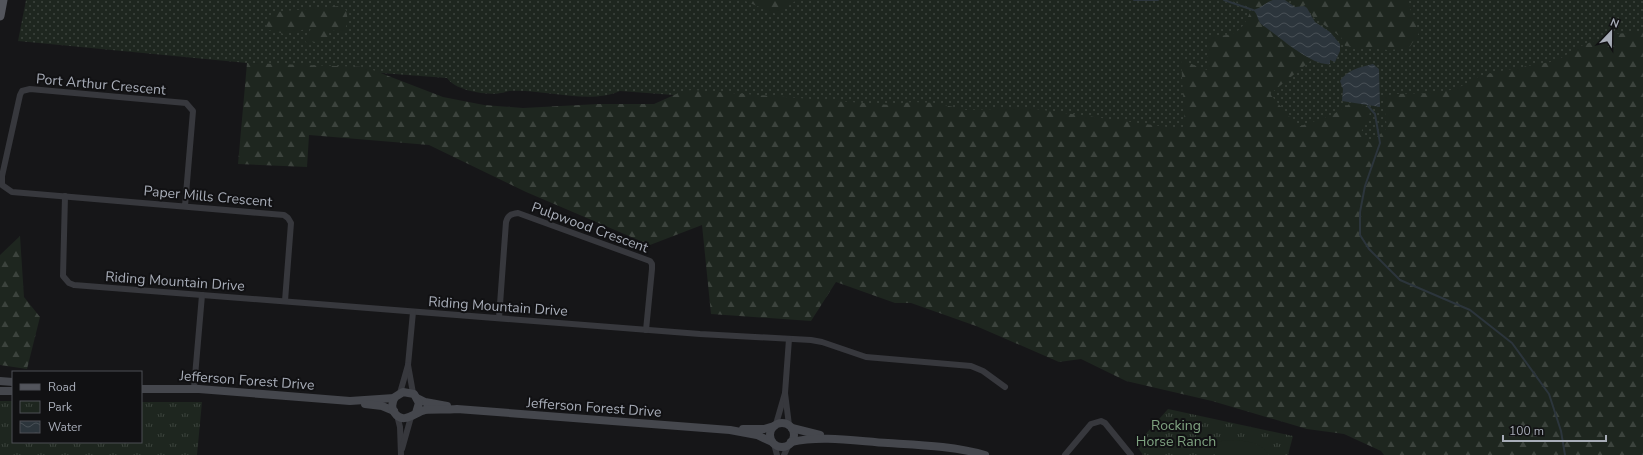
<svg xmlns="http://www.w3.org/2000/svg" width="1643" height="455" viewBox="0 0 1643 455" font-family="'Nunito Sans',sans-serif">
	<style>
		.grass { fill: url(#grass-dots) }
		.forest { fill: url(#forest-firs) }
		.park { fill: url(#park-tufts) }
		.pitch { fill: #1e261f }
		.water { fill: url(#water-waves) }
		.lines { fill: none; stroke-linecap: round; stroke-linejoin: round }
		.stream { stroke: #2c353c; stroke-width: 2 }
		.street { stroke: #37383d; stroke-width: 6 }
		.secondary { stroke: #45474d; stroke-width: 8 }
		.primary { stroke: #53555c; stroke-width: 9 }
		.labels { text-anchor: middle; stroke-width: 4; stroke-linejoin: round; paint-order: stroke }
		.street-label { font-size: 14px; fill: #a8adb8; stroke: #111113 }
		.park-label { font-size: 14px; fill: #7fa381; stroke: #111113 }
	</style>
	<defs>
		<pattern id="grass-dots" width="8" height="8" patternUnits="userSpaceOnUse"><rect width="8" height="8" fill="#1e261f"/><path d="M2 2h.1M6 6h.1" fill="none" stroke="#3c433d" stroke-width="1.8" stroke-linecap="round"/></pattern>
		<pattern id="forest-firs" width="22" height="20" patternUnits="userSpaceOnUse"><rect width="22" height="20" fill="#1e261f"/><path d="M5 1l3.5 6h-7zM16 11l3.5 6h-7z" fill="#3c433d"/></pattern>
		<pattern id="park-tufts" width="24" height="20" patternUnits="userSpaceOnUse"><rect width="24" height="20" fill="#1e261f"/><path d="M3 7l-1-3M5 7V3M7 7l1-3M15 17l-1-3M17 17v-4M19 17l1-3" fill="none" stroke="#3c433d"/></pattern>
		<pattern id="water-waves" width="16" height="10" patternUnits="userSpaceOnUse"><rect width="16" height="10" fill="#2c353c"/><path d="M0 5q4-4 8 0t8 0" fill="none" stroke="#485056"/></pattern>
	</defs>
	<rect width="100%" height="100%" fill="#161618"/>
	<path class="grass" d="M26,0H1643V185L1233,137L620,91C589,105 545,89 510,91C507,91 504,93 501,93C492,95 479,93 471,91C462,89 452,85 447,78L247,63L18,41Z"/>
	<g class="forest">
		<polygon points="743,0 797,0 776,14"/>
		<path d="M1229,0H1284L1314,58L1270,94L1298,127L1332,115L1351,103L1367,106L1371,109L1367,122L1361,132L1370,143L1387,128L1383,97L1393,94L1432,93L1456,89L1478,77L1501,71L1556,61L1581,46L1612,34L1643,32V455H1384L1381,451L1344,434L1307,429L1212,401L1126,381L1081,359L1059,362L976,326L911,303H895L836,282L811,321L711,314L702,225L650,245L526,192L429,145L309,135L307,167L238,164L247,63L365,67L443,97L484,105L523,108L598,104H654L683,91L692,90L890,105L912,102L936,103L966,110L1028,108L1182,129L1185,126L1181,60L1207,70L1208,35C1235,37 1242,33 1252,8Z"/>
		<polygon points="1291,0 1407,0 1419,33 1409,48 1388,50 1345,46 1341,37 1313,17 1307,4 1301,7 1295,6"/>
		<polygon points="340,6 346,10 348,21 344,32 327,30 329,40 305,43 311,28 284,34 269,30 265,22 275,12"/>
		<polygon points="20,236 24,297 40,317 27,369 0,365 0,255"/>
	</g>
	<g class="park">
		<polygon points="0,401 13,401 13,442 141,442 141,402 202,402 197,455 0,455"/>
		<polygon points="1168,409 1293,436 1288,455 1143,455 1136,445"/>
	</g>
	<path class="pitch" d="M1224,440C1241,441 1259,439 1269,455H1215L1214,447L1219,442Z"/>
	<g class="water">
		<path d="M1273,0H1285L1295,7L1304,6L1307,8L1315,22L1330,32L1340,44V51L1335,62L1330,60V64C1312,67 1276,34 1261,24C1257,19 1258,14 1253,10C1262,8 1266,2 1273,0Z"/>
		<path d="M1373,64L1379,69L1380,107L1342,101L1343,89L1340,81C1347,70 1360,67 1373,64Z"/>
	</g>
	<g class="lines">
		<g class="stream">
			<polyline points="1134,0 1158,0"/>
			<polyline points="1224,0 1253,10"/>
			<polyline points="1368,106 1375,114 1380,143 1365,186 1360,212 1360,235 1369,249 1400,280 1470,310 1512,343 1549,394 1561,431 1565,455"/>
		</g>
		<g class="street">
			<polyline points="65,196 63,276 69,283 74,285 700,334 811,340 822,342 866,357 971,366 983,371 1005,387"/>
			<polyline points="185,206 193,111 186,103 30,89 22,91 20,95 2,176 2,185 12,192 284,215 288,218 291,223 285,301"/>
			<polyline points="413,312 408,365 413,393"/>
			<path d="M499,318L506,222C508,215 511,214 518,213L650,261L652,264V269L646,330"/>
			<polyline points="194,388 202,295"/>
			<polyline points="400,393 408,365"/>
			<polyline points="397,415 400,427 401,455"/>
			<polyline points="776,424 785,393"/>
			<polyline points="789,425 785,393 789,339"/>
			<polyline points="774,444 777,455"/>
			<polyline points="402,449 411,417"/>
			<polyline points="784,455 789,444"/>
			<polyline points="1065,455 1091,424 1101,421 1105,423 1131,455"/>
		</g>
		<g class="secondary">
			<polyline points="0,381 13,382"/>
			<polyline points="141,389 199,389 350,401 394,398"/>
			<polyline points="0,391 13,391"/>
			<polyline points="417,398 425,402 447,406"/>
			<polyline points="365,404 382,406 394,411"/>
			<path d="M416,413L419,403L414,394L403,392L395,397C392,402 391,407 394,412C403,426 415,412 425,410C435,409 446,410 457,409L730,430L757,435L772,442"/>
			<circle cx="782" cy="435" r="12"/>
			<polyline points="792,428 820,435"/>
			<polyline points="743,429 764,429 774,426"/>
			<path d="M791,442C822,435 856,441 888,443C921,445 954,446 985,455"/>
		</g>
		<polyline class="primary" points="0,16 3,0"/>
	</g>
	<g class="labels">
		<g class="street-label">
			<text transform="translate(101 84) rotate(5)" y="5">Port Arthur Crescent</text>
			<text transform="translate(208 196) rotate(5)" y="5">Paper Mills Crescent</text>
			<text transform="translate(590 227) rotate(20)" y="5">Pulpwood Crescent</text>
			<text transform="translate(175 281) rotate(4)" y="5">Riding Mountain Drive</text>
			<text transform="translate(498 306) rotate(4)" y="5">Riding Mountain Drive</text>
			<text transform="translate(247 380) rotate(4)" y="5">Jefferson Forest Drive</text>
			<text transform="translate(594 407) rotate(4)" y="5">Jefferson Forest Drive</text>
		</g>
		<g class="park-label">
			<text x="1176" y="430">Rocking<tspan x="1176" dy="16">Horse Ranch</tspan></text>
		</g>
	</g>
	<rect x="12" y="371" width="130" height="72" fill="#111113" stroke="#4d4f55"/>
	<rect x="20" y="384" width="20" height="6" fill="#53555c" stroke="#4d4f55"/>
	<text x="48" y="391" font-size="12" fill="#a8adb8">Road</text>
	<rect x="20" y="401" width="20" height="12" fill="url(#park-tufts)" stroke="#4d4f55"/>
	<text x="48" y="411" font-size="12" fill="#a8adb8">Park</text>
	<rect x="20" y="421" width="20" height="12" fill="url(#water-waves)" stroke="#4d4f55"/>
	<text x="48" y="431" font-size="12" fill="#a8adb8">Water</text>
	<g transform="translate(1611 32) rotate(22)" stroke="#111113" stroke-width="3" paint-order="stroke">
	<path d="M0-3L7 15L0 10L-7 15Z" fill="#a8adb8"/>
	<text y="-6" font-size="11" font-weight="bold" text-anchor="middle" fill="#a8adb8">N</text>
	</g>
	<path d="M1503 435v6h103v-6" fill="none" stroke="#a8adb8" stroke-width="2"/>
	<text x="1509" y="435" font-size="12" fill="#a8adb8" stroke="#111113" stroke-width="3" paint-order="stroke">100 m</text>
</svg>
